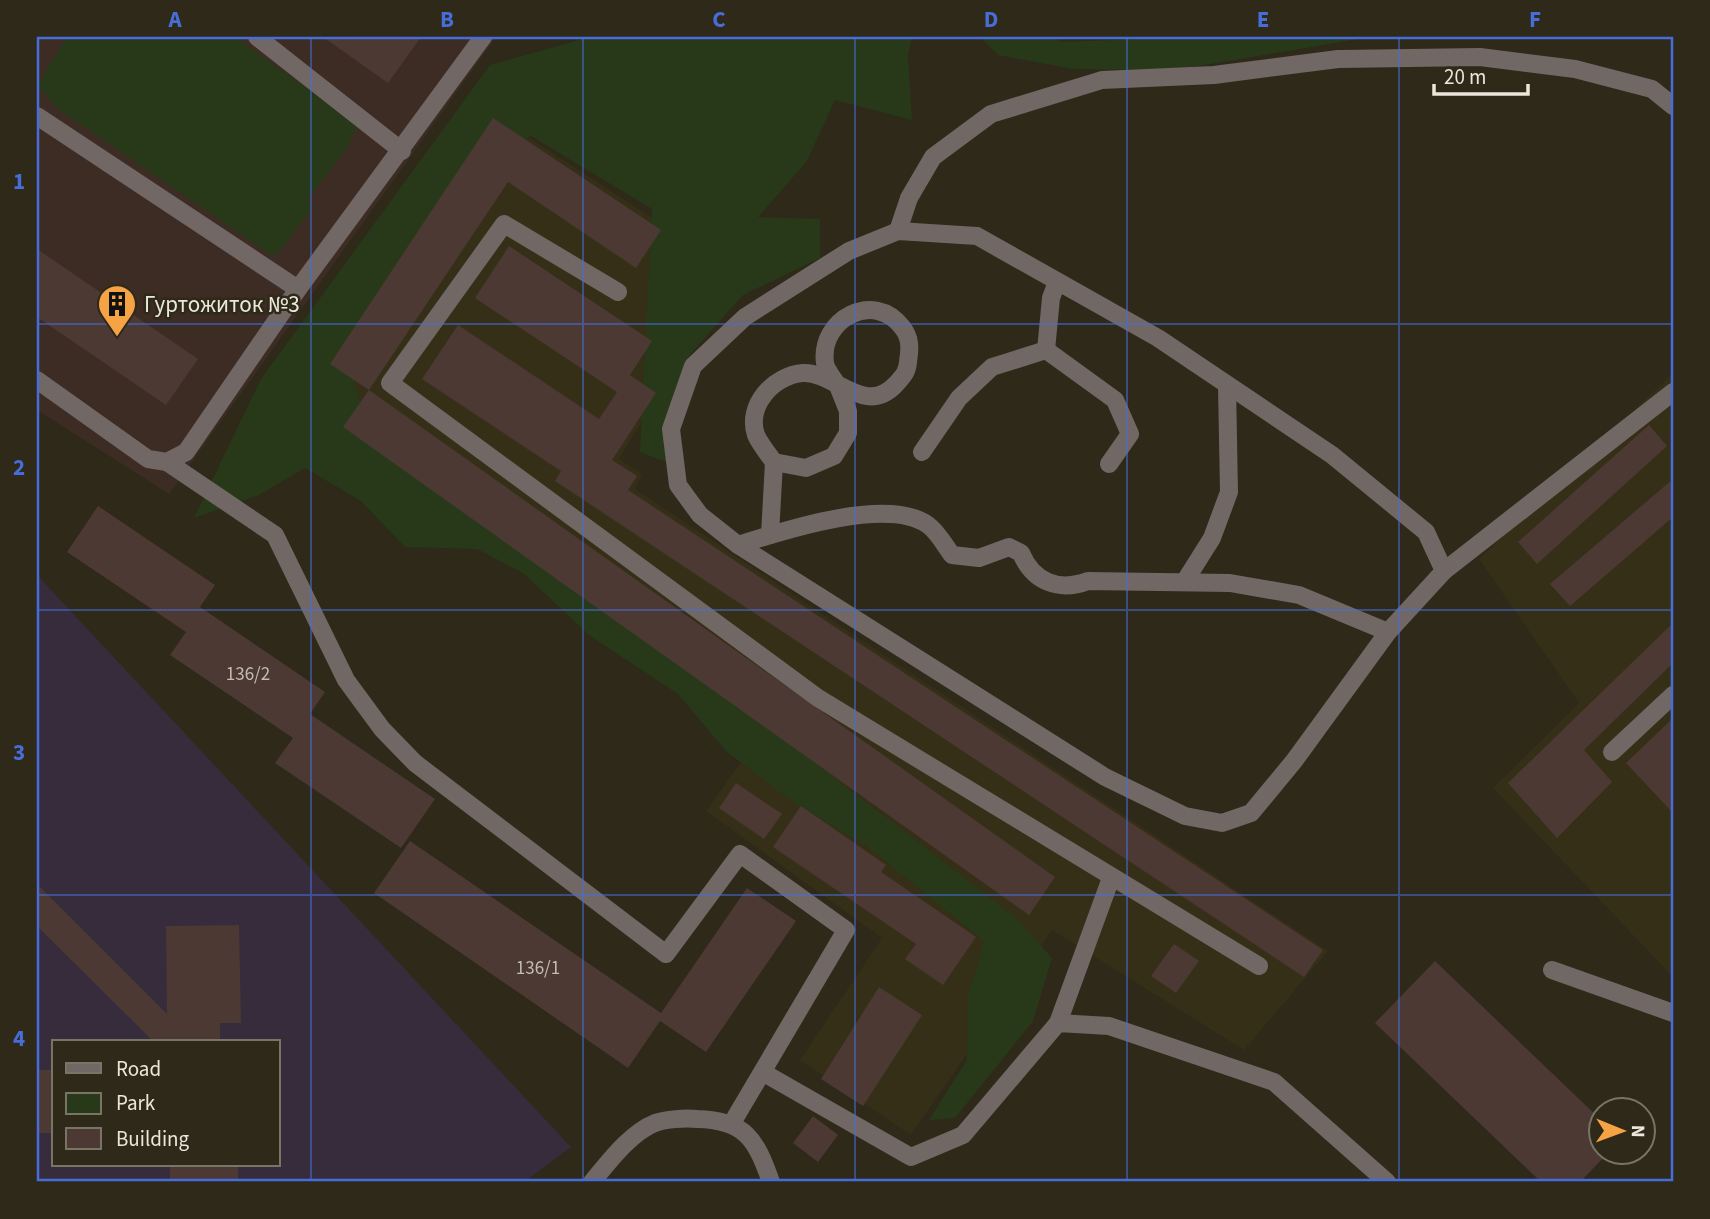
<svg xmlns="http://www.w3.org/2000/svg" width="1710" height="1219" viewBox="0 0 1710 1219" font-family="'Source Sans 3',sans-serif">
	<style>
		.built { fill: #362f17 }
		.education { fill: #3d2c23 }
		.medical { fill: #362c3c; fill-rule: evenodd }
		.green { fill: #28391a }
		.building { fill: #4c3933 }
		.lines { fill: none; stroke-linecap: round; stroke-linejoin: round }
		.lane { stroke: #716765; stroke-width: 18 }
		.street { stroke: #716765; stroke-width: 18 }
		.grid { fill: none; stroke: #466dd9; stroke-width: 2; stroke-opacity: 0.55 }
		.labels { text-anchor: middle; stroke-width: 5; stroke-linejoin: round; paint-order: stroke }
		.number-label { font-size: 19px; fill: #c2bcb2 }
		.poi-label { font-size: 23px; fill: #eae7dc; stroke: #2e2918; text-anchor: start }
		.neatline { fill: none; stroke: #466dd9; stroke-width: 2.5 }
		.grid-label { font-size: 23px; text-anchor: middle; font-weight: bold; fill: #466dd9 }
	</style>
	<rect width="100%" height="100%" fill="#2e2918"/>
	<g class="built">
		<polygon points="491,113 663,225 659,394 619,459 642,474 635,489 1328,951 1244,1050 1052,930 911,1135 800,1060 882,938 706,811 762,733 338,428 325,362"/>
		<polygon points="1673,373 1673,977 1493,788 1579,703 1479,559"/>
	</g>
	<polygon class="education" points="37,37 496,37 169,494 37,410"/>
	<path class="medical" d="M37,575L571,1147L524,1182H37ZM54,1042H278V1165H54Z"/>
	<g class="green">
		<polygon points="67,37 235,37 349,118 356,128 348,147 307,200 314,206 277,254 271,255 57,108 37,85"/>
		<polygon points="590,37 912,37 908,56 912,120 835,100 807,161 758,217 820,219 820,258 743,295 689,356 666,462 640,452 652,209 531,136 460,170 344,348 371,436 654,638 1017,919 1052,958 1033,1021 955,1118 929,1120 967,1060 968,997 984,941 868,847 786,797 726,751 678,694 589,635 523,573 477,549 405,547 361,501 305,468 259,495 194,518 261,379 490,65"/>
		<polygon points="980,37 1051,37 1062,42 1195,37 1370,37 1175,70 1073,69 998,55"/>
	</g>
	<g class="building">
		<polygon points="323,37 421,37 388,83"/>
		<polygon points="493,118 661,230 636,268 508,182 369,390 1055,877 1029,915 343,427 369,390 330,364"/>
		<polygon points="509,246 652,341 630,375 656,393 612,460 637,476 628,490 1323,950 1304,977 555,481 561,471 422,379 458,325 599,419 617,392 475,298"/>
		<polygon points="37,249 198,359 166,405 37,317"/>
		<polygon points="1649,425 1667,446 1537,564 1518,542"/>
		<polygon points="1673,479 1673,517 1570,606 1550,584"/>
		<polygon points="98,506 215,585 200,607 325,692 310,714 435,799 401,848 275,763 293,738 170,655 186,632 67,552"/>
		<polygon points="1673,623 1673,663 1584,750 1612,782 1557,838 1508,783"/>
		<polygon points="1671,720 1673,722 1673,813 1626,763"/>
		<polygon points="736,783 782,814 764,839 719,808"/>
		<polygon points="801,806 886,865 881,872 976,937 943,985 905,959 916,944 773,847"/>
		<polygon points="410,841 661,1013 747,888 796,921 706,1052 660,1021 628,1068 374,893"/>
		<polygon points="37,884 167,1014 166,926 239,925 241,1023 220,1023 220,1042 154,1042 37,926"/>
		<polygon points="1174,944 1199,961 1176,993 1151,976"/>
		<polygon points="1435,961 1602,1121 1602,1152 1609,1152 1580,1182 1541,1182 1375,1023"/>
		<polygon points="879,987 922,1015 863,1106 821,1079"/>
		<rect x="37" y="1070" width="17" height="63"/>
		<polygon points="813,1116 838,1135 818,1162 793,1143"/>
		<rect x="170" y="1165" width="68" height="17"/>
	</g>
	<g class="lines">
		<g class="lane">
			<polyline points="257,37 402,151"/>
			<polyline points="37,116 298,289"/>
			<path d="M898,231L977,236L1158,338L1332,455L1426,532L1444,571L1388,632L1299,595L1230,583L1088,581C1059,592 1033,582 1021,553L1009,547L979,558L952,555C945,546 938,532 928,525C888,496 782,531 738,545L700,515L678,485L671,429L693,366L745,317L849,251Z"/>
			<polyline points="898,231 909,198 933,157 991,114 1102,80 1214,75 1338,59 1480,57 1575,69 1652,89 1673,106"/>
			<polyline points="618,292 504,224 390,383 818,698 1259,966"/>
			<polyline points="1046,350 1051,298 1057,282"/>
			<polyline points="37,380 148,459 167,462 186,452 298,289 483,37"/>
			<path d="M838,386C834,379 826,370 825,363C819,319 874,290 902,327C911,338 910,349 908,362C907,373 903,376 896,384C865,418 834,371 803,373C774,375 746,405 756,435C760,444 768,454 774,462L806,468L834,456L848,433V411L838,386"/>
			<polyline points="922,452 959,398 992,367 1046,350 1115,400 1130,434 1109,464"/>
			<polyline points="167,462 275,535 346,680 382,729 415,763 666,954 740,854 846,930 732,1123"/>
			<polyline points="770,535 774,462"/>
			<polyline points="738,545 1105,777 1185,816 1222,823 1251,813 1294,761 1388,632"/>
			<polyline points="1444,571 1673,392"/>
			<polyline points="1185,581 1212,538 1229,492 1227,385"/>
			<polyline points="1612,752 1673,695"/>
			<polyline points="1552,970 1673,1013"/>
			<polyline points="1058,1023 1111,878"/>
			<polyline points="764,1073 911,1157 963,1135 1058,1023 1109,1026 1274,1082 1387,1182"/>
		</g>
		<path class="street" d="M592,1182C608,1163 630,1133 655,1123C666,1119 685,1118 697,1119C746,1120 756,1140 771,1182"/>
	</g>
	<path class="grid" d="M311,37V1182M583,37V1182M855,37V1182M1127,37V1182M1399,37V1182M37,324H1673M37,610H1673M37,895H1673"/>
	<defs>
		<symbol id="building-pin" viewBox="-11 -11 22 30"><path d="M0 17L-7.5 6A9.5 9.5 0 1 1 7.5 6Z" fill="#f5a345" stroke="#2e2918"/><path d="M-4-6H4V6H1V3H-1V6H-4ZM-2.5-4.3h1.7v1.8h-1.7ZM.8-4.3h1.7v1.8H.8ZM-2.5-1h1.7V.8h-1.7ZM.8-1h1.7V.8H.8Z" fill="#111"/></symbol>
	</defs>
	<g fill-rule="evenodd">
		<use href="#building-pin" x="95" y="282" width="44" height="60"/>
	</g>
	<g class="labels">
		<g class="number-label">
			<text x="248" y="680">136/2</text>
			<text x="538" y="974">136/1</text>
		</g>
		<g class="poi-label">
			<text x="144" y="312">Гуртожиток №3</text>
		</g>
	</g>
	<rect width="1710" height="1219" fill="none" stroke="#2e2918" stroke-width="77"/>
	<rect x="52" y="1040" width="228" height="126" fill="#2e2918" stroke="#797566" stroke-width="2"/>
	<rect x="66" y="1063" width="35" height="10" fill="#716765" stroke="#797566" stroke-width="2"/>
	<text x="116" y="1076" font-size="21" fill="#eae7dc">Road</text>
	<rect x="66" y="1093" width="35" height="21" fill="#28391a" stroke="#797566" stroke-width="2"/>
	<text x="116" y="1110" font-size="21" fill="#eae7dc">Park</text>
	<rect x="66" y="1128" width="35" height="21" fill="#4c3933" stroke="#797566" stroke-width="2"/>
	<text x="116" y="1146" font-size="21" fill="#eae7dc">Building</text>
	<g transform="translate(1622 1131) rotate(91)"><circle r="33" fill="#2e2918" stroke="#797566" stroke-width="2"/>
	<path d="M0-5L12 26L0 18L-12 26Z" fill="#f5a345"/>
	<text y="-10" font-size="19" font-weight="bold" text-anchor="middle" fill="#eae7dc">N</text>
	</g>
	<path d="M1434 84v10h94v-10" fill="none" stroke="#eae7dc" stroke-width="3.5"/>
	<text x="1444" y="84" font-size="21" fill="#eae7dc" stroke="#2e2918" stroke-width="5" paint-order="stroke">20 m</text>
	<rect x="38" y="38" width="1634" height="1142" class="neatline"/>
	<g class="grid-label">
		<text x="175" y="27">A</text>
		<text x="447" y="27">B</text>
		<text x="719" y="27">C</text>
		<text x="991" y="27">D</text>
		<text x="1263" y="27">E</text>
		<text x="1535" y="27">F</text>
		<text x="19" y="189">1</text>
		<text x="19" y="475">2</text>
		<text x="19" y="760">3</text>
		<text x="19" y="1046">4</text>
	</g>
</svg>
